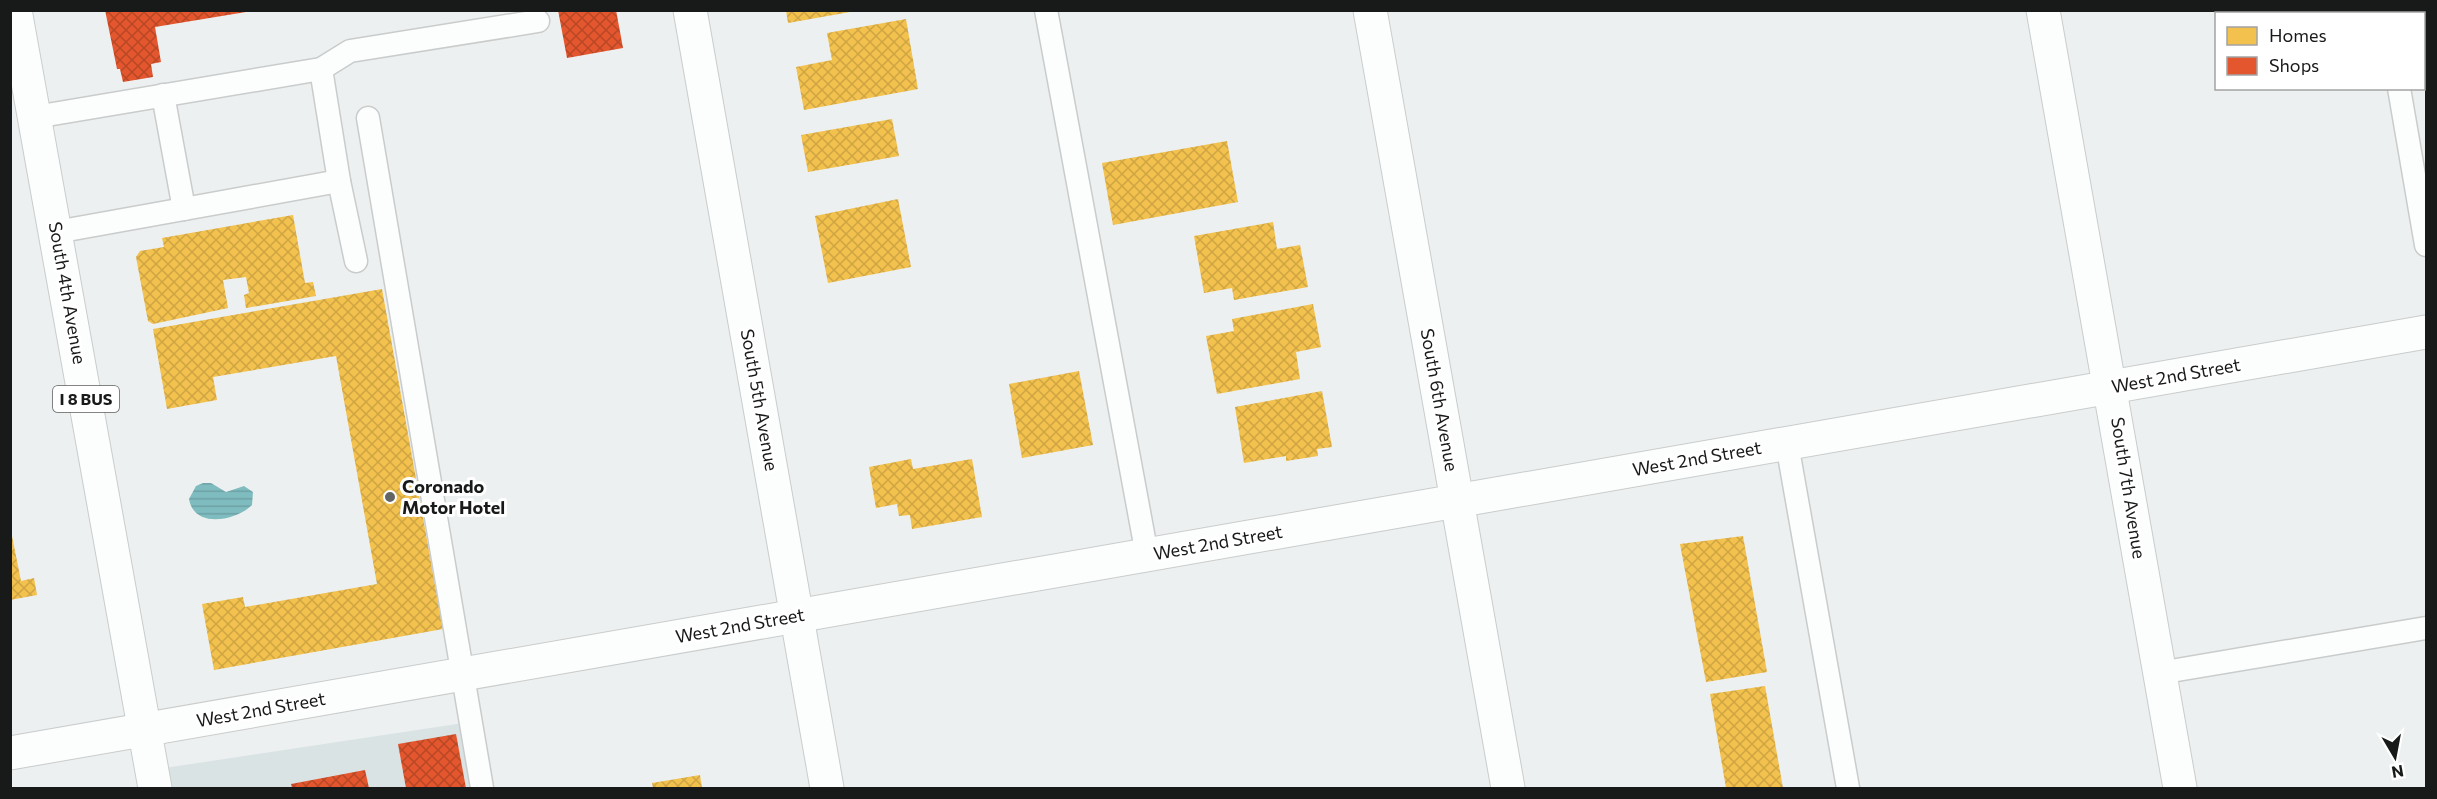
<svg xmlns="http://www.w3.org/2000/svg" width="2437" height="799" viewBox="0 0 2437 799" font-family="Commissioner,sans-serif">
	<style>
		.built { fill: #dae3e4 }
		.water { fill: url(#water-rules) }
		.homes { fill: url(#homes-cross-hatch) }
		.shops { fill: url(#shops-cross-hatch) }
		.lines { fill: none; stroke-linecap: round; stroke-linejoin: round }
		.lane-casing { stroke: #cacccc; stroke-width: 25 }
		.street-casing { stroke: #cacccc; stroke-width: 35 }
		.primary-casing { stroke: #cacccc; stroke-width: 35 }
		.lane { stroke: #fcfdfd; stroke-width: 22 }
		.street { stroke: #fcfdfd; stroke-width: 33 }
		.primary { stroke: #fcfdfd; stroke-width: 33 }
		.poi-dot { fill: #636464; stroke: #fff; stroke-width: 2 }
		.labels { text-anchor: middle; stroke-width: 6; stroke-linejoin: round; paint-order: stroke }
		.shield { fill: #fff; stroke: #5d5e5e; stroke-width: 1.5 }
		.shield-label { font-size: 16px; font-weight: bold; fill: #181919 }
		.street-label { font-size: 18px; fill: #181919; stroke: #fff }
		.poi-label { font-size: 18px; font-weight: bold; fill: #181919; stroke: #fff; text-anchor: start }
	</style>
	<defs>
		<pattern id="water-rules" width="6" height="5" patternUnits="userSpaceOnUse" patternTransform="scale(1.5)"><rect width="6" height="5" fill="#7fbcc0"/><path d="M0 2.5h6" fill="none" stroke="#6da1a4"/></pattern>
		<pattern id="homes-cross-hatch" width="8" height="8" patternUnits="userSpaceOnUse" patternTransform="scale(1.5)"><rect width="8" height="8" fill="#f2c14e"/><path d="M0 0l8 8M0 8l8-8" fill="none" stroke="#cfa544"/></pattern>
		<pattern id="shops-cross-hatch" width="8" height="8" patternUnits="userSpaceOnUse" patternTransform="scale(1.5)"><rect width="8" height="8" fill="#e4572e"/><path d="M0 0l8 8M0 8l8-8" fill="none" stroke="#b84726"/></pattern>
	</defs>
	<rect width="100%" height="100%" fill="#edf0f0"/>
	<polygon class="built" points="470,722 482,788 155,788 151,770"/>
	<path class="water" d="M203,483H211L226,492L244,486L253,492L252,505C236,521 194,529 189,499L196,486Z"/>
	<g class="homes">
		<polygon points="786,10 849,10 850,12 788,23"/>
		<polygon points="906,19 918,89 804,110 796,67 832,60 827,33"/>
		<polygon points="892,119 899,156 808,172 801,135"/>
		<polygon points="1227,141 1238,202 1113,225 1102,163"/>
		<polygon points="898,199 911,267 828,283 815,216"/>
		<polygon points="293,215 305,283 313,282 316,296 246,308 244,295 249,293 246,277 223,280 228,308 153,324 148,321 136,257 140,251 164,247 162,238"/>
		<polygon points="1273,222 1277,249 1300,245 1308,287 1234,300 1232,288 1204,293 1194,236"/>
		<polygon points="382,289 443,629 214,670 202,604 243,597 245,607 377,584 336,356 213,377 217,400 167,409 153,329"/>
		<polygon points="1313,304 1321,347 1296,352 1300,379 1217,394 1206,336 1234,331 1232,319"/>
		<polygon points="1079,371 1093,445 1022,458 1009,384"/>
		<polygon points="1322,391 1332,447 1317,449 1318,456 1286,461 1286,456 1244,463 1235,407"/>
		<polygon points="911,459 913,469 972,459 982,517 912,529 910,515 899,516 897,504 876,508 869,467"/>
		<polygon points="10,526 21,581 34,578 37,595 10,600"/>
		<polygon points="1743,536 1767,672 1706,682 1680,544"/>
		<polygon points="1765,686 1783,788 1726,788 1710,694"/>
		<polygon points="700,775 702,788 653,788 652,783"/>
	</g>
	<g class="shops">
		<polygon points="105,10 246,10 246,12 155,27 161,62 151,64 153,77 123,82 120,69 117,69"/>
		<polygon points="558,10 616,10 623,48 567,58"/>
		<polygon points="456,734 466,788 406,788 398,744"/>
		<polygon points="365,770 369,788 292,788 291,784"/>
	</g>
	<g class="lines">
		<defs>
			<g id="lane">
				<polyline points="1046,10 1147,555"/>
				<polyline points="2385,10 2386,14"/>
				<polyline points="2399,88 2426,245"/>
				<polyline points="163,95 184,209 339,181 321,69"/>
				<polyline points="35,117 321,69 350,51 538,21"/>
				<polyline points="368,118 482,788"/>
				<polyline points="339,181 356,261"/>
				<polyline points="56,232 184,209"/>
				<polyline points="1787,444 1848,788"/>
				<polyline points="2159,673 2426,628"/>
			</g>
			<g id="street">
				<polyline points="690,10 827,788"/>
				<polyline points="1370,10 1508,788"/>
				<polyline points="2043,10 2180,788"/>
				<polyline points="10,753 2426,332"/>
			</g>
			<polyline id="primary" points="15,10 155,788"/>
		</defs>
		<use href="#lane" class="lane-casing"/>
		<use href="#street" class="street-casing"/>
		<use href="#primary" class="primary-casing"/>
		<use href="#lane" class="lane"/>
		<use href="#street" class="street"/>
		<use href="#primary" class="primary"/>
	</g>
	<circle class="poi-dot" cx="390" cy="497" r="6"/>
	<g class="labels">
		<rect class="shield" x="53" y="386" width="66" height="26" rx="4.5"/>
		<g class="shield-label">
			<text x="86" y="405">I 8 BUS</text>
		</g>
		<g class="street-label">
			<text transform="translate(67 293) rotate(80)" y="6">South 4th Avenue</text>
			<text transform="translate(2176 376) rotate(-10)" y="6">West 2nd Street</text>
			<text transform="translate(759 400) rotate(80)" y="6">South 5th Avenue</text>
			<text transform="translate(1439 400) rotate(80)" y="6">South 6th Avenue</text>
			<text transform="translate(1697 459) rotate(-10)" y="6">West 2nd Street</text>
			<text transform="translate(2128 488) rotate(81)" y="6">South 7th Avenue</text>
			<text transform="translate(1218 543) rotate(-10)" y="6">West 2nd Street</text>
			<text transform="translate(740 626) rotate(-10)" y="6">West 2nd Street</text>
			<text transform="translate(261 710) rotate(-10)" y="6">West 2nd Street</text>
		</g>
		<g class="poi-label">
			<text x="402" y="493">Coronado<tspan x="402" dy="21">Motor Hotel</tspan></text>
		</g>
	</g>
	<rect width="2437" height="799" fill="none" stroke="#181919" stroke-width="24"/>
	<rect x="2215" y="12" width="210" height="78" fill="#ffffff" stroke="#a3a3a3" stroke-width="1.5"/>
	<rect x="2227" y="27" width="30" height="18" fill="#f2c14e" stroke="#a3a3a3" stroke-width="1.5"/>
	<text x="2269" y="42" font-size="18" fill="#181919">Homes</text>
	<rect x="2227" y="57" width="30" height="18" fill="#e4572e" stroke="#a3a3a3" stroke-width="1.5"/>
	<text x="2269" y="72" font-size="18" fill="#181919">Shops</text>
	<g transform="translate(2395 757) rotate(170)" stroke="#ffffff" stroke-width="4.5" paint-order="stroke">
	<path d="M0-4.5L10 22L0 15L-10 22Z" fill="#181919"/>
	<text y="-9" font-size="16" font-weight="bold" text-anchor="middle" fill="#181919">N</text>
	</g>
</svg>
